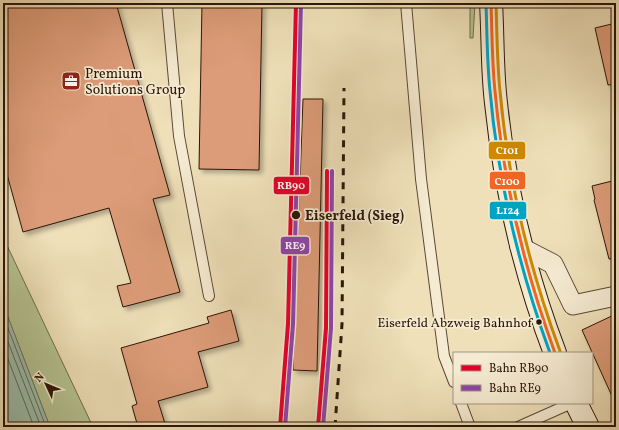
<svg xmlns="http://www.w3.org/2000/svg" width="619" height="430" viewBox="0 0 619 430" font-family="Vollkorn,serif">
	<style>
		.green { fill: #b5c392; stroke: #706c4c }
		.water { fill: #9abdab; stroke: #6d7a69 }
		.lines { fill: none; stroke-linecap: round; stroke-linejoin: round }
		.shore { stroke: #626959; stroke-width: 1 }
		.building { fill: #dd9c79; stroke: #2a1507; filter: url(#shadow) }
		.lane-casing { stroke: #5b4834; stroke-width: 12 }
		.street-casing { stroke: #5b4834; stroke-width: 21 }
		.secondary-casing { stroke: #2a1507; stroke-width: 24 }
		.lane { stroke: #f5ebd2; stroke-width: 10 }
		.street { stroke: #f5ebd2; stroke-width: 19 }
		.secondary { stroke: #f5ebd2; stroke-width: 22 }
		.rail { stroke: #2a1507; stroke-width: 3; stroke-dasharray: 7 7; stroke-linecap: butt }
		.bus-1-casing { stroke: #f5ebd2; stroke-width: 6 }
		.bus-2-casing { stroke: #f5ebd2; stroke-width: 6 }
		.bus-3-casing { stroke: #f5ebd2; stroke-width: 6 }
		.bus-1 { stroke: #f26522; stroke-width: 3 }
		.bus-2 { stroke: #02a2c4; stroke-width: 3 }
		.bus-3 { stroke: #ce8901; stroke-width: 3 }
		.rail-1-casing { stroke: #f5ebd2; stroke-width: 7 }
		.rail-2-casing { stroke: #f5ebd2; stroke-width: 7 }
		.rail-1 { stroke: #e4002b; stroke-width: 4 }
		.rail-2 { stroke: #8e44ad; stroke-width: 4 }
		.stop-dot { fill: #2a1507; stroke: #f5ebd2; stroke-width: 1.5 }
		.labels { text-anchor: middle; stroke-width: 3.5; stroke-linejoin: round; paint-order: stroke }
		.bus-label { font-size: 13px; fill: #2a1507; stroke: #f5ebd2; text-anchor: end }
		.poi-label { font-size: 14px; fill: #2a1507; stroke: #f5ebd2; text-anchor: start }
		.stop-label { font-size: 14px; font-weight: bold; fill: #2a1507; stroke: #f5ebd2; text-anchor: start }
		.line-badge { stroke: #f5ebd2; stroke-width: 1.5 }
		.badge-label { font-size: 11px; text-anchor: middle; font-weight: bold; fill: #fff }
	</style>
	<defs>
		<filter id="shadow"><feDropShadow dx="3.5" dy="3.5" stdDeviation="2" flood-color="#0004"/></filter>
	</defs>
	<rect width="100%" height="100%" fill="#efe0b9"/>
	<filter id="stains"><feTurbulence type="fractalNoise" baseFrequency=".005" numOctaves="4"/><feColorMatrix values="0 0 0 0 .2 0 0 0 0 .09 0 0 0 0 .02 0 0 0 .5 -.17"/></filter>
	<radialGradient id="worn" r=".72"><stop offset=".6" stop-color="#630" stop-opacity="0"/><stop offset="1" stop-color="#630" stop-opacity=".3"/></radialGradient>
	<g class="green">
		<polygon points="470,3 475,3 473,38 470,38"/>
		<polygon points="3,237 93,427 50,427 3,304"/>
	</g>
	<polygon class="water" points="3,304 50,427 3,427"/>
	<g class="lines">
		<g class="shore">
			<polyline points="3,315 46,427"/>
			<polyline points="3,329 41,427"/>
			<polyline points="3,346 34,427"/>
		</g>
	</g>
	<g class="building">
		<polygon points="3,3 116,3 170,195 153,199 180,292 123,307 117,286 131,283 109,208 23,232 3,160"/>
		<polygon points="202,3 262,3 259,170 199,169"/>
		<polygon points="616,23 616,84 608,85 595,28"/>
		<polygon points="303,99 323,99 317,371 293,370"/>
		<polygon points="616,180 616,258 609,259 594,200 595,199 592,186"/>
		<polygon points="231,310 239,341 198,352 208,387 158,401 166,427 138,427 132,406 137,404 121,348 209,323 207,317"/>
		<polygon points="616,314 616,405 582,330"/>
	</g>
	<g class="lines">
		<defs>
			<g id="lane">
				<polyline points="167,3 179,136 209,296"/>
				<polyline points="406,3 421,179 444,356 454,382"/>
				<polyline points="461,403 470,427"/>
				<polyline points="518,427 572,403"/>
			</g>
			<polyline id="street" points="520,247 553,264 573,305 616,296"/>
			<g id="secondary">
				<path d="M491,3C493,36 492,70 496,103C505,189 524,272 555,353"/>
				<polyline points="576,403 588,427"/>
			</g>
		</defs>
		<use href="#lane" class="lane-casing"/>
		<use href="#street" class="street-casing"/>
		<use href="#secondary" class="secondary-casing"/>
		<use href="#lane" class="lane"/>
		<use href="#street" class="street"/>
		<use href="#secondary" class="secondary"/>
		<polyline class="rail" points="335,427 342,324 344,88"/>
		<defs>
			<path id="bus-1" d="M491,3C492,32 492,62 495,91C503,181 524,268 555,353"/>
			<path id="bus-2" d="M486,3C487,32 487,62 490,91C498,181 519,268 550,353"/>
			<path id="bus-3" d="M496,3C497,32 497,62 500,91C508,181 529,267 560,351"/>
		</defs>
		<use href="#bus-1" class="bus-1-casing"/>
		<use href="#bus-2" class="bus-2-casing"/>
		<use href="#bus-3" class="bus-3-casing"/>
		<use href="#bus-1" class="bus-1"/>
		<use href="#bus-2" class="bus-2"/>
		<use href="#bus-3" class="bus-3"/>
		<defs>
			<g id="rail-1">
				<polyline points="280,427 288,324 296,3"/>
				<polyline points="318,427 326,328 327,171"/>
			</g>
			<g id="rail-2">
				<polyline points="285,427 293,324 301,3"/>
				<polyline points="323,427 331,328 332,171"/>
			</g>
		</defs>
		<use href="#rail-1" class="rail-1-casing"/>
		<use href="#rail-2" class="rail-2-casing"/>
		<use href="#rail-1" class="rail-1"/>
		<use href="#rail-2" class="rail-2"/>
	</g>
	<defs>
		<symbol id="office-square" viewBox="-11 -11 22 22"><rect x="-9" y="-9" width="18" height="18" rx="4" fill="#8f2418" stroke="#f5ebd2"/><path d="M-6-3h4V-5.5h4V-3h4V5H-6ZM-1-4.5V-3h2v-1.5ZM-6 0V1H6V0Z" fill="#fff"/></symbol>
	</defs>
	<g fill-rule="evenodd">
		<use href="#office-square" x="60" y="70" width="22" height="22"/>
	</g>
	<g class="stop-dot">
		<circle cx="296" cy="215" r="5"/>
		<circle cx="539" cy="322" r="3.5"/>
	</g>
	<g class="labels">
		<g class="bus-label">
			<text x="532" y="327">Eiserfeld Abzweig Bahnhof</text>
		</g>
		<g class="poi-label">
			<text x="85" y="78">Premium<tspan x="85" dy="16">Solutions Group</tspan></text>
		</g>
		<g class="stop-label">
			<text x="305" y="220">Eiserfeld (Sieg)</text>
		</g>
	</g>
	<g class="line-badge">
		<rect x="488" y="141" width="38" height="19" rx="4" fill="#ce8901"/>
		<rect x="489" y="171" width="37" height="19" rx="4" fill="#f26522"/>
		<rect x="273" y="176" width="37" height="19" rx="4" fill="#e4002b"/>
		<rect x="489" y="201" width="38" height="19" rx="4" fill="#02a2c4"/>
		<rect x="280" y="236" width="30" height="19" rx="4" fill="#8e44ad"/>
	</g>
	<g class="badge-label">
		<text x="507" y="154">C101</text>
		<text x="507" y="185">C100</text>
		<text x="291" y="189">RB90</text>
		<text x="508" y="214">L124</text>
		<text x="295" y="249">RE9</text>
	</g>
	<rect width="619" height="430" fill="none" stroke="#efe0b9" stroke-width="16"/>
	<rect x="4" y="4" width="611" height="422" fill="none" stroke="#2a1507" stroke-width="2"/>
	<rect x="8" y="8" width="603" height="414" fill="none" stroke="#2a1507"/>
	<rect x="453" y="352" width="140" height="52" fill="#f5ebd2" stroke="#a49581"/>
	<rect x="461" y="365" width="20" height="6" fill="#e4002b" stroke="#a49581"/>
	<text x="489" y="372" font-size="12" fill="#2a1507">Bahn RB90</text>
	<rect x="461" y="385" width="20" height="6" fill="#8e44ad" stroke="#a49581"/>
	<text x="489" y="392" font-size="12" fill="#2a1507">Bahn RE9</text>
	<g transform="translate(46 384) rotate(314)" stroke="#f5ebd2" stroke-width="3" paint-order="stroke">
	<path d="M0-3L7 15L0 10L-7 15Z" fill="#2a1507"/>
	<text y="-6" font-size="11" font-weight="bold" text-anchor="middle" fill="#2a1507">N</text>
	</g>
	<rect width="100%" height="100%" filter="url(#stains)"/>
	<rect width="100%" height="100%" fill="url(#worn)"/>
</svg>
